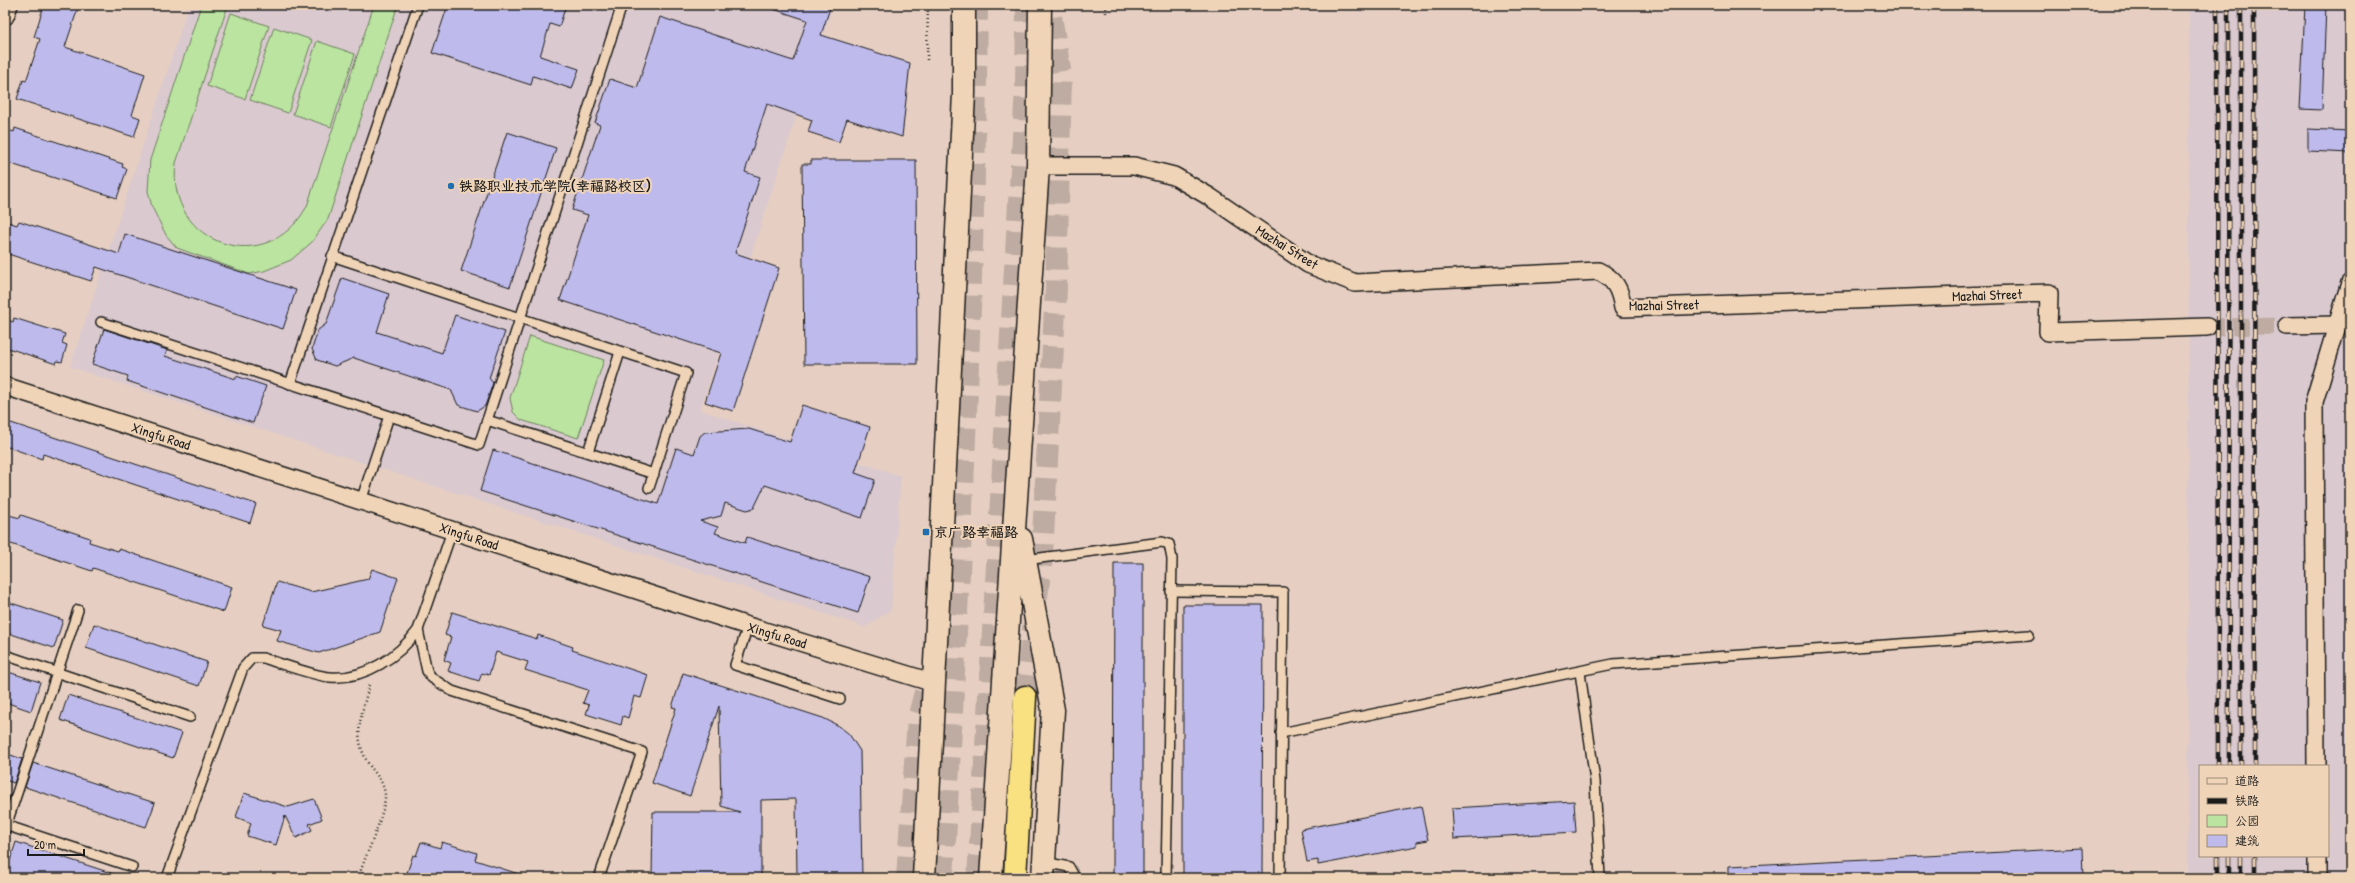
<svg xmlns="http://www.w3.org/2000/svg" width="2355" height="883" viewBox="0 0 2355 883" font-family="'Patrick Hand','LXGW WenKai TC',sans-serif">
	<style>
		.built { fill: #dac9cf; fill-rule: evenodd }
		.green { fill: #bbe4a0; stroke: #6c805e }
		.building { fill: #bebaec; stroke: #1c1c1c }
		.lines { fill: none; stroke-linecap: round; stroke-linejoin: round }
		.street-tunnel { stroke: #beaba1; stroke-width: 17; stroke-dasharray: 17 8; stroke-linecap: butt }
		.highway-tunnel { stroke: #beaba1; stroke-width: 22; stroke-dasharray: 22 11; stroke-linecap: butt }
		.lane-casing { stroke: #1c1c1c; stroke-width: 12 }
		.street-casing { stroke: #1c1c1c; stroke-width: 20 }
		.secondary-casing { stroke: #1c1c1c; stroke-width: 25 }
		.highway-casing { stroke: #1c1c1c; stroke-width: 25 }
		.path { stroke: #1c1c1c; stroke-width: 2.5; stroke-dasharray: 1 3; stroke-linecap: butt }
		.lane { stroke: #f0d4b7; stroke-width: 9 }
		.street { stroke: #f0d4b7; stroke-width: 17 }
		.secondary { stroke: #f0d4b7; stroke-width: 22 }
		.highway { stroke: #f9e181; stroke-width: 22 }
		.rail-casing { stroke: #1c1c1c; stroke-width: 4.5 }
		.rail { stroke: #f0d4b7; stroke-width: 3; stroke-dasharray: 9; stroke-linecap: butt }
		.poi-dot { fill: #1f6fb2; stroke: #f0d4b7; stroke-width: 1.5 }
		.labels { text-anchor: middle; stroke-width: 4; stroke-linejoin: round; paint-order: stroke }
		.poi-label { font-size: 14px; font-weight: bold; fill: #1c1c1c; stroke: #f0d4b7; text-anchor: start }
		.street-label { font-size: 14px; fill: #1c1c1c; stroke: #f0d4b7 }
	</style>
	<rect width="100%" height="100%" fill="#e6cfc2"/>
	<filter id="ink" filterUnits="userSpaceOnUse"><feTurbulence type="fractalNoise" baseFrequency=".025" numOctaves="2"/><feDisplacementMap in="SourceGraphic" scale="8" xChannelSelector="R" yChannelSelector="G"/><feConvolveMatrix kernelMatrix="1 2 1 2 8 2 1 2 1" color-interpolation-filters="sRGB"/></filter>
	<g filter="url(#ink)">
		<g class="built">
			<polygon points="189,5 833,5 700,410 901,476 891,610 865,627 70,367"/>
			<path d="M2189,5H2350V878H2188ZM2200,766H2328V856H2200Z"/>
		</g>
		<g class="green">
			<path d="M201,5H228L176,163C165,245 268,280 307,206L374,5H398L328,219L312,242L291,260L264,271L249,274L177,248L166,235L152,207L148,191L150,160Z"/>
			<polygon points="231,13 269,26 245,99 207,86"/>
			<polygon points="274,27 312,40 288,113 250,100"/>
			<polygon points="317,41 355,54 331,127 293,114"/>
			<polygon points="530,336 604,360 578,438 521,420 513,412 510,398"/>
		</g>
		<g class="building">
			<polygon points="44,5 79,5 65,47 145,74 132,115 140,118 134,137 17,99 23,80 26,81 40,39 34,37"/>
			<polygon points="448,5 566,5 559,27 550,24 540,56 579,69 572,89 533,76 531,85 432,53"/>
			<polygon points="771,5 831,5 821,35 910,63 902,137 847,119 839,142 808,132 812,120 767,104 745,172 760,177 735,253 779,268 733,411 705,402 721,353 560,300 588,215 572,210 600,125 595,123 610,79 637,88 660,17 793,61 807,20 770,8"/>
			<polygon points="2305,5 2326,5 2322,110 2300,109"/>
			<polygon points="15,128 123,164 122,167 127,169 117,198 5,162 5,129 14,132"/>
			<polygon points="2308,129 2350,131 2350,153 2308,151"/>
			<polygon points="507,132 556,148 510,287 461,271"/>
			<polygon points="811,160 916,160 917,364 804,364 802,164 811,164"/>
			<polygon points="5,221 17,225 19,221 119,254 125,234 296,290 283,329 96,267 91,281 5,253"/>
			<polygon points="342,278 389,294 377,332 442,353 455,315 505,332 489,378 493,383 485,406 477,411 458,405 451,390 354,358 335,366 317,360 312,349 318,330 326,324"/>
			<polygon points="14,318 65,334 62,343 67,345 62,362 57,361 56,364 5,347 5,319 13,322"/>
			<polygon points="104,329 167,350 165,356 236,379 236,376 266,386 253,423 127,381 128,376 92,364"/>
			<polygon points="802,405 870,427 855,473 875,480 862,518 765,485 754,508 747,510 725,503 721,516 700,521 718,527 715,533 745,543 747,537 870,577 858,613 480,491 493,450 658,504 676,448 694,454 700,436 705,432 749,429 790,442"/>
			<polygon points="5,421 256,504 250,523 43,454 42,459 5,446"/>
			<polygon points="5,514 20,518 21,515 90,538 89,542 118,551 119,549 232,587 224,612 93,568 92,571 5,542"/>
			<polygon points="1114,563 1143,563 1143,878 1113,878"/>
			<polygon points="372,569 398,578 380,632 319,653 277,641 281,630 263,625 277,582 311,592 368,579"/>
			<polygon points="5,601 63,620 54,648 5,632"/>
			<polygon points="1183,605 1263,605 1262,878 1183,878"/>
			<polygon points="452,612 537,639 538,635 573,647 572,650 648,675 641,698 634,696 628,718 623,716 621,725 586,714 589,705 583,703 588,690 525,670 528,662 496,652 489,675 482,673 479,681 448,671 451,663 444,660 451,637 445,635"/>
			<polygon points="94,624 207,662 199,686 86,648"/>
			<polygon points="5,671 40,682 31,711 5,702"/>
			<polygon points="683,673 823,718 839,726 849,734 860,751 862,878 797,878 796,799 761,800 761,878 652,878 653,812 740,812 721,806 719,706 690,796 652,783 676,708 672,707"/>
			<polygon points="68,695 182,733 173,758 60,720"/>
			<polygon points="5,753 22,759 14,783 5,780"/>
			<polygon points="33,763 155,803 146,827 25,787"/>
			<polygon points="244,793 288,807 314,799 322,819 309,824 312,830 296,838 285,816 276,845 247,836 251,823 236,817"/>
			<polygon points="1574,801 1576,832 1454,839 1452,808"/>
			<polygon points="1421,806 1428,840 1417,842 1417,846 1318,865 1318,860 1307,862 1301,829"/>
			<polygon points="16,842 117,875 116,878 19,878 6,873"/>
			<polygon points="421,842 440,848 442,842 477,853 475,860 522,875 521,878 423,878 407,873 413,855 416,856"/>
			<polygon points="2082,848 2083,878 1729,878 1729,866"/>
		</g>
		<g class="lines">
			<polyline class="street-tunnel" points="2207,327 2287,326"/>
			<g class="highway-tunnel">
				<polyline points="1025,697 1042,556 1056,289 1061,75 1049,5"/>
				<polyline points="907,878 918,719 929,677"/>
				<path d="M943,878C959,587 974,296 977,5"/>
				<polyline points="978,878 1026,88 1027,5"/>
			</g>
			<defs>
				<g id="lane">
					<polyline points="332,256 686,373 649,488"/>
					<polyline points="101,322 479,445 622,5"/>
					<polyline points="290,384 418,5"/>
					<polyline points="487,420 654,474"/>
					<polyline points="588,452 620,352"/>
					<polyline points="361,501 389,416"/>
					<polyline points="1025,560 1162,542 1169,544 1172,559 1166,878"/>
					<polyline points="1171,591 1283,592 1280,878"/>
					<polyline points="748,626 735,665 840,699"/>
					<polyline points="418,630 427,671 432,678 452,691 642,752 599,878"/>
					<polyline points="5,655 190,717"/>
					<polyline points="1580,672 1595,781 1600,878"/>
					<polyline points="1281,733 1613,664 2029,635"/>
					<polyline points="5,825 132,867"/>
					<polyline points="5,829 78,610"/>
					<polyline points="1044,862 1069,867 1075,878"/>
					<path d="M167,878L243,668L252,658H263C280,663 314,676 330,677C365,680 399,656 418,630L452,531"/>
				</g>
				<g id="street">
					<polyline points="5,16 9,5"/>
					<path d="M1038,166H1134L1174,176L1210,197L1308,264L1355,283L1598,271C1615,279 1620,289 1623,308L2049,293L2048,332L2207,327"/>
					<polyline points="2287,326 2338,325"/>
					<polyline points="5,386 748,626 934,683"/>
					<polyline points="2316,766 2314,402 2350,283"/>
					<polyline points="2317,856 2317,878"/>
				</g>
				<g id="secondary">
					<polyline points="1021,539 1053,710 1043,878"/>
					<polyline points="924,878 964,94 964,5"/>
					<polyline points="991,878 1038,166 1040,5"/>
				</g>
				<polyline id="highway" points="1015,878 1025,697"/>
			</defs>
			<use href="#lane" class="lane-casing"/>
			<use href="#street" class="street-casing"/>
			<use href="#secondary" class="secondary-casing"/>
			<use href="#highway" class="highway-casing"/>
			<g class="path">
				<polyline points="1106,13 1106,5"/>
				<polyline points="927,60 928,5"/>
				<path d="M364,878L361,870C367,852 386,812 385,795C384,781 375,774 368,763C351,734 363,714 369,684"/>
			</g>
			<use href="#lane" class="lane"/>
			<use href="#street" class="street"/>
			<use href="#secondary" class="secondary"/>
			<use href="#highway" class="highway"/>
			<defs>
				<g id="rail">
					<polyline points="2217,5 2218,766"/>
					<polyline points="2228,5 2229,766"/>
					<polyline points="2241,5 2241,766"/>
					<polyline points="2254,5 2255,766"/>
					<polyline points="2218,856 2218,878"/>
					<polyline points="2229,856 2229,878"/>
					<polyline points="2241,856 2241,878"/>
					<polyline points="2255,856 2255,878"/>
				</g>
			</defs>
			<use href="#rail" class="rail-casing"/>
			<use href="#rail" class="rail"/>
		</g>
	</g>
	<g class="poi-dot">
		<circle cx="451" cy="186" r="4"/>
		<rect x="922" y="528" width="8" height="8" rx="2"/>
	</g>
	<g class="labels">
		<g class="poi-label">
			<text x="459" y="191">铁路职业技术学院(幸福路校区)</text>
			<text x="934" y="537">京广路幸福路</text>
		</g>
		<g class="street-label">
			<text transform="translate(1287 247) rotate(32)" y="5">Mazhai Street</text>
			<text transform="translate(1987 295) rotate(-2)" y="5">Mazhai Street</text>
			<text transform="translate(1664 305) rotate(-1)" y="5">Mazhai Street</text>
			<text transform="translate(161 436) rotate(18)" y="5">Xingfu Road</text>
			<text transform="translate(469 536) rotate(18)" y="5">Xingfu Road</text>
			<text transform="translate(777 635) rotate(17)" y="5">Xingfu Road</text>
		</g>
	</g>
	<rect width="2355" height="883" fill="none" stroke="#f0d4b7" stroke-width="20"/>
	<rect x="10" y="10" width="2335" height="863" fill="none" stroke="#1c1c1c" stroke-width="1.5" filter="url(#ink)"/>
	<rect x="2199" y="765" width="130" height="92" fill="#f0d4b7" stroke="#9b8a79"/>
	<rect x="2207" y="778" width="20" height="6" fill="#f0d4b7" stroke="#9b8a79"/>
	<text x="2235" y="785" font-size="12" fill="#1c1c1c">道路</text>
	<rect x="2207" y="798" width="20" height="6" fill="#1c1c1c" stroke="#9b8a79"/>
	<text x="2235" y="805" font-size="12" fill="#1c1c1c">铁路</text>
	<rect x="2207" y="815" width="20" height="12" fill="#bbe4a0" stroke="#9b8a79"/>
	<text x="2235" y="825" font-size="12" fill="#1c1c1c">公园</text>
	<rect x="2207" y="835" width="20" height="12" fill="#bebaec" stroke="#9b8a79"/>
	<text x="2235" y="845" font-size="12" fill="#1c1c1c">建筑</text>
	<path d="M28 849v6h56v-6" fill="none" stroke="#1c1c1c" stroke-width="2"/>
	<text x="34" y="849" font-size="12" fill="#1c1c1c" stroke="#f0d4b7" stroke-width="3" paint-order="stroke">20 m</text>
</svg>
